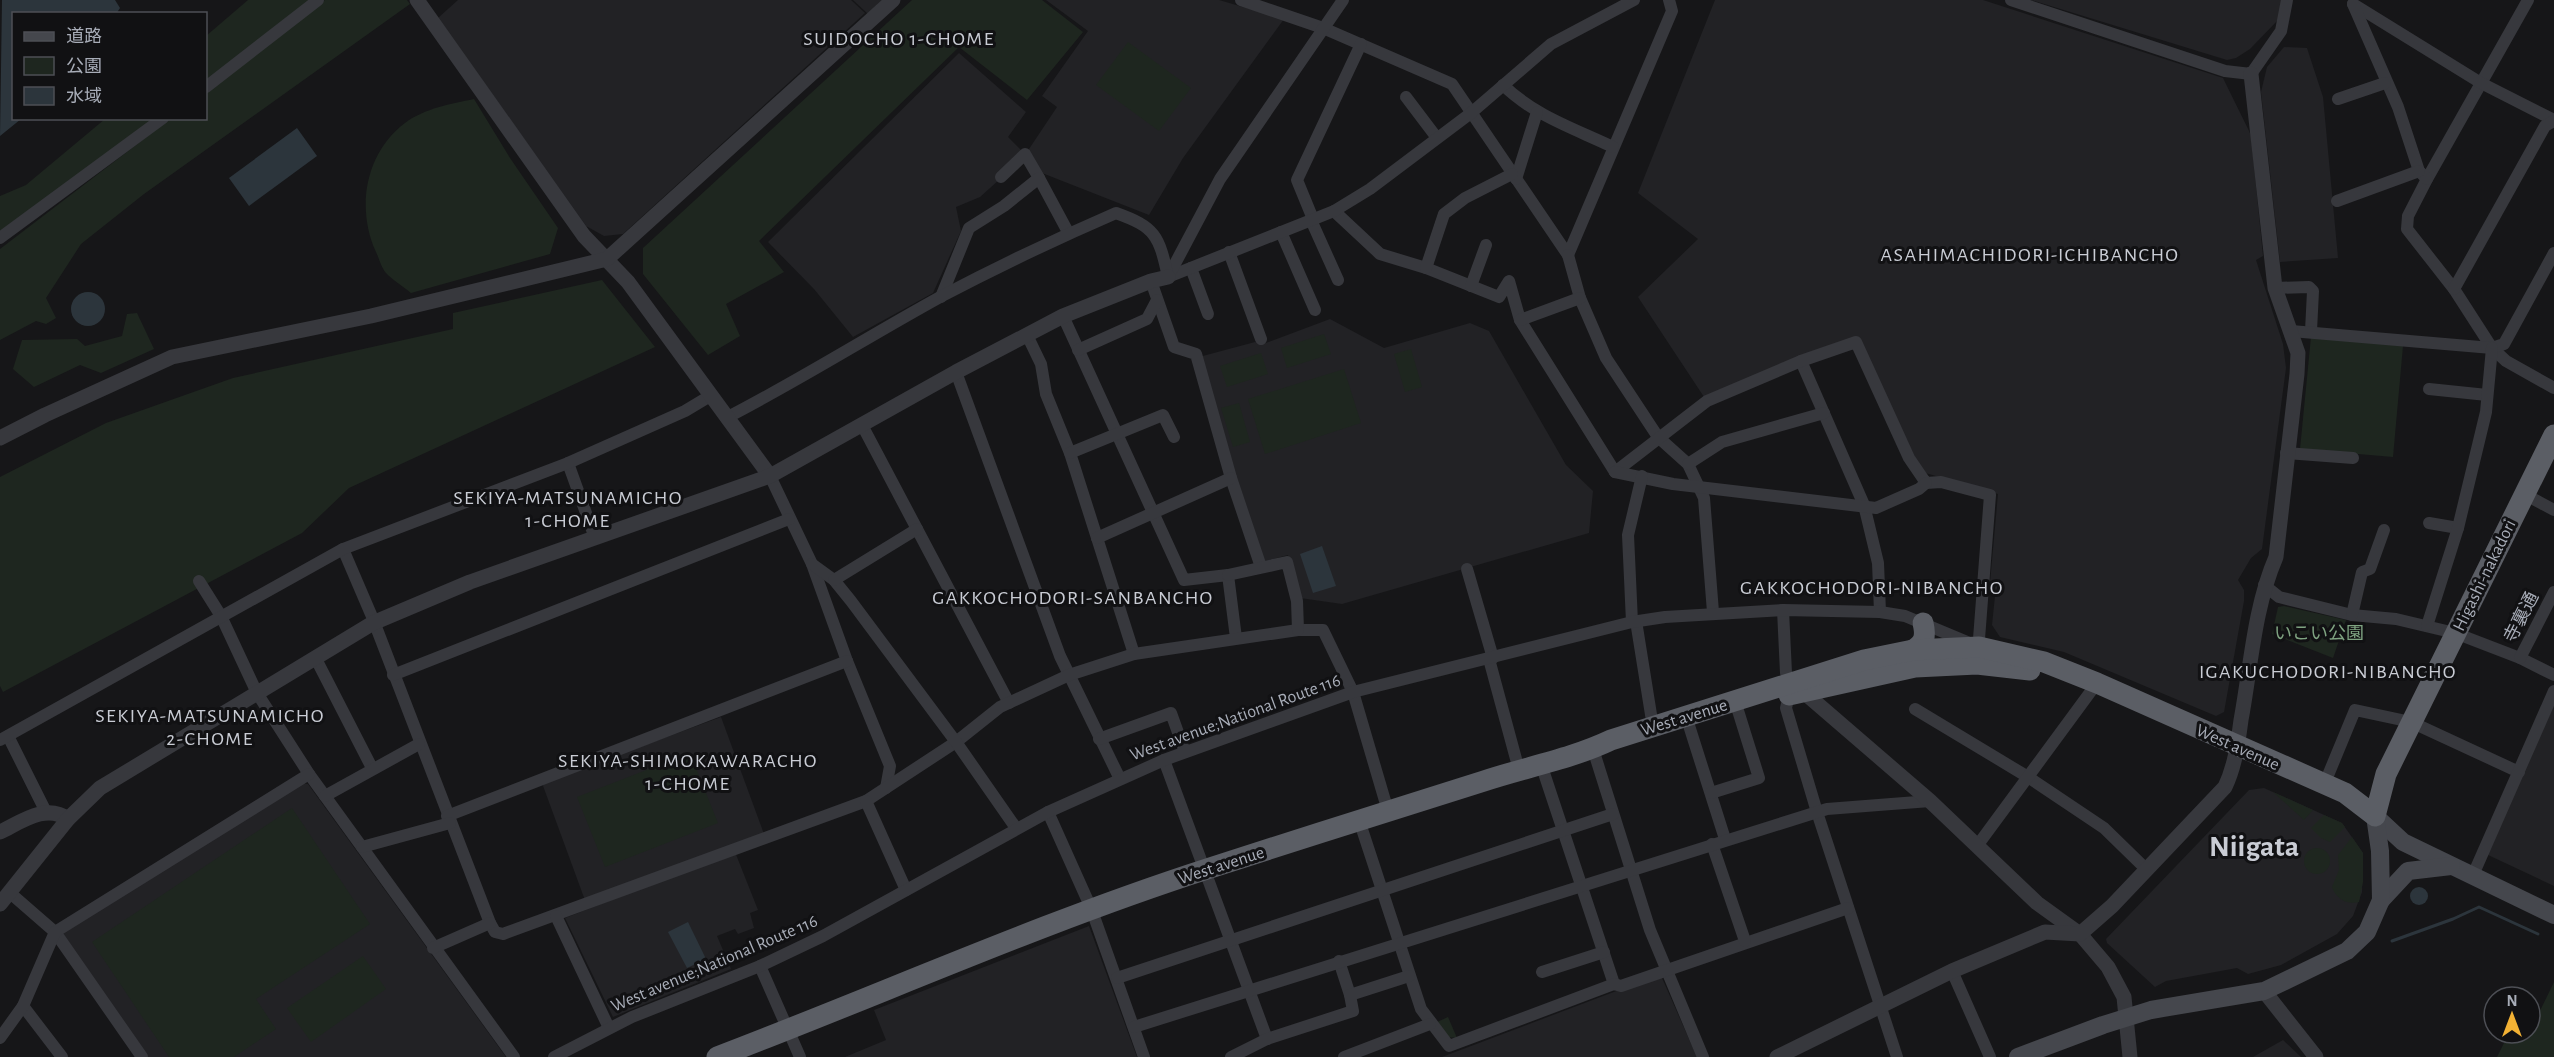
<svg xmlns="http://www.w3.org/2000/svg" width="2554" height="1057" viewBox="0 0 2554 1057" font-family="'Alegreya Sans','Noto Sans JP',sans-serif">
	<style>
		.built { fill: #222225 }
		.green { fill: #1e261f }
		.water { fill: #2c353c }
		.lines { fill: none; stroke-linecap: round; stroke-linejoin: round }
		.stream { stroke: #2c353c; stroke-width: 3 }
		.minor { stroke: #37383d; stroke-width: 12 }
		.tertiary { stroke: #37383d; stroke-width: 15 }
		.secondary { stroke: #45474d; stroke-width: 18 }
		.trunk { stroke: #5b5e65; stroke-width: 21 }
		.labels { text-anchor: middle; stroke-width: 6; stroke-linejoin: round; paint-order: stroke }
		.street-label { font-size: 18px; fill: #a8adb8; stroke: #111113 }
		.park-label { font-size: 18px; fill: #7fa381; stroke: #111113 }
		.neighbourhood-label { font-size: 20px; letter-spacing: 1.5px; fill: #c9ccd4; stroke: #111113 }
		.town-label { font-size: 30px; font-weight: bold; fill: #c9ccd4; stroke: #111113 }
	</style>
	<rect width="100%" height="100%" fill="#161618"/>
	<g class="built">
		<polygon points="458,0 851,0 865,13 623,234 604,236 586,226 438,18"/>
		<polygon points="853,0 884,0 868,14"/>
		<polygon points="1046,0 1219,0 1284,19 1183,158 1149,215 1042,173 1027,152 1057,107 1042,96 1088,31"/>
		<polygon points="1715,0 1983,0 2223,78 2251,135 2263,256 2256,260 2283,344 2286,368 2262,549 2251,558 2238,580 2244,590 2244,601 2224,712 2216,716 2064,652 2000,637 1992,625 1995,596 1989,594 1998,494 1922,472 1858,338 1704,397 1638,297 1698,239 1638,193"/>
		<polygon points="2031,0 2282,0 2278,20 2250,49 2236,58 2227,60"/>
		<polygon points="2284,47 2307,48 2323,97 2338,258 2280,262 2261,92 2267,67"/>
		<polygon points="959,53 1026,112 1008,137 1023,152 1000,179 980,197 956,207 961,231 933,293 853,337 814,289 768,242"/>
		<polygon points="1330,319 1384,348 1470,323 1489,331 1566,465 1593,491 1589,533 1342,604 1300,598 1288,555 1261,562 1199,357 1255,342 1263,344"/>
		<polygon points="2554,705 2554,886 2486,854"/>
		<polygon points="721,717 764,834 586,903 542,783"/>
		<polygon points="301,783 308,784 506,1057 148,1057 63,936 64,932"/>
		<polygon points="2264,788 2342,823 2363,853 2362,892 2353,916 2337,934 2281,965 2248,974 2237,968 2166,981 2155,987 2107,943 2106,939 2249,790"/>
		<polygon points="735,852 758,910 750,913 754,928 738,934 735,929 717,936 731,969 613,1017 565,918"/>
		<polygon points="1089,926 1137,1057 845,1057 886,1040 874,1010"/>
		<polygon points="1656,976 1662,978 1697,1057 1442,1057"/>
		<polygon points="2283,1040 2301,1057 2253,1057"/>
	</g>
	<g class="green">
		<polygon points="248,0 310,0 206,82 206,36"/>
		<polygon points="325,0 407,0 410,4 144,194 81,244 46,298 56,318 46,324 36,321 0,340 0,249 170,119 206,118 206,92"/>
		<polygon points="912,0 1042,0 1083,32 1027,100 959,47 759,241 784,272 726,304 740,336 708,355 643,274 643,248"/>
		<polygon points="1128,42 1191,88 1159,131 1096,85"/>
		<path d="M474,99L510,158L558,228L550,254L411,293C403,286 392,280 386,273C381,267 379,258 376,252C356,209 365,153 405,123C425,108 451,104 474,99Z"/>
		<polygon points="105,119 156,119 0,231 0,196 26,185"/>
		<polygon points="602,280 655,347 349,488 302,533 3,692 0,686 0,477 106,423 233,378 453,329 453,313"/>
		<polygon points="137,313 154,349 101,373 80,365 34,387 13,369 22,340 77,339 85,346 122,336 127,314"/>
		<polygon points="1324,334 1331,354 1287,368 1281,348"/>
		<polygon points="2311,337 2403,346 2393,457 2300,449"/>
		<polygon points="1411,349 1422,387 1405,392 1394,354"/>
		<polygon points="1261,353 1268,374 1227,387 1220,366"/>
		<polygon points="1344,369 1361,423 1265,454 1248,399"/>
		<polygon points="1239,403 1250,442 1233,447 1221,408"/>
		<polygon points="2284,606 2346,620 2333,658 2272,634 2278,607"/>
		<polygon points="690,753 718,823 605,867 577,797"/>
		<polygon points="2273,792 2313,810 2304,820"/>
		<polygon points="292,808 370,924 256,999 276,1029 234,1057 169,1057 92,942"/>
		<polygon points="2324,815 2342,823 2345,827 2330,842 2321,838 2311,828"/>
		<path d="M2352,837L2363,853V882L2359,902C2347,905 2336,899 2332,887L2339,870L2338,855Z"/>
		<circle cx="2317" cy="861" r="13"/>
		<polygon points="363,956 386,989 311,1042 287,1008"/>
		<polygon points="2554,982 2554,1057 2497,1057 2509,1033 2530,1033 2530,1024 2533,1025"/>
		<polygon points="1448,1017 1457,1038 1447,1037 1435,1023"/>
	</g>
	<g class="water">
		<polygon points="2,0 115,0 120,8 116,14 14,14 14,118 21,119 0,136"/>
		<polygon points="297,128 317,156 249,206 229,178"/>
		<circle cx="88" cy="309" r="17"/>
		<polygon points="1322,546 1336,586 1313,593 1300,554"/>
		<circle cx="2419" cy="896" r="9"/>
		<polygon points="688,922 706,959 687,968 668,932"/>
	</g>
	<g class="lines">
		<polyline class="stream" points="2392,941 2453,919 2479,907 2538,934"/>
		<g class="minor">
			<polyline points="1241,0 1323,28 1452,84 1568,255 1672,11 1669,0"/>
			<polyline points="2011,0 2225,71 2251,74 2281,31 2287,0"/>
			<polyline points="2528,0 2427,179 2408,216 2407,229 2454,289 2492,348 2506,361 2554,388"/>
			<polyline points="2353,4 2481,83 2554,120"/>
			<polyline points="2353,4 2398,107 2419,171 2427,179"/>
			<path d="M1503,85C1535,116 1573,128 1613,147"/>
			<polyline points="206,87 318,0"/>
			<polyline points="1406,97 1437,138"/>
			<polyline points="2338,99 2385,83"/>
			<polyline points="1001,177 1025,154 1039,178"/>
			<polyline points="1516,179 1537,112"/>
			<polyline points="2337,201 2419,171"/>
			<polyline points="1334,211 1380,254 1426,268 1499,297 1509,281 1520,320 1615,472"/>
			<polyline points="1313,219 1297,180 1361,44"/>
			<polyline points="1311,220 1338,280"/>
			<polyline points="1281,232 1315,310"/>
			<polyline points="0,238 163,118"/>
			<polyline points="1229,252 1261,339"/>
			<polyline points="1568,255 1580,298 1606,358 1658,437 1688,464 1704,498 1713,612"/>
			<polyline points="1191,268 1208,314"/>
			<polyline points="1426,268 1444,214 1465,198 1512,174"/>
			<polyline points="1168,277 1334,211 1370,189 1471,113 1551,44 1634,0"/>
			<polyline points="1168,277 1220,179 1343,0"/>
			<polyline points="1151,281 1174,347 1196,354 1231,478 1261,567"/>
			<polyline points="1471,286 1486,245"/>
			<polyline points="2275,288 2309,287 2313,291 2311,331"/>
			<polyline points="2454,289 2545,126 2554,121"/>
			<polyline points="941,297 969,228 1004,206 1039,178 1068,232"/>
			<polyline points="1063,316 1184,580 1228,575 1236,638"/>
			<polyline points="1520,320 1580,298"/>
			<polyline points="2291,331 2492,348 2504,344 2554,253"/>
			<polyline points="1027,335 1041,364 1046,394 1070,453 1134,654"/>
			<polyline points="1078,350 1147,319 1157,300"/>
			<polyline points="1801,361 1864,505 1878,563 1880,612"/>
			<polyline points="956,372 1060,656 1120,779"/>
			<polyline points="2429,389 2487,395"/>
			<path d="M726,418C800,380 869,336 942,296C999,266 1056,239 1116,213C1155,227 1159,235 1168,277"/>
			<polyline points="862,425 1009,703"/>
			<polyline points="1070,453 1163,415 1174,437"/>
			<polyline points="2286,453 2353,458"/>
			<polyline points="568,463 595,538"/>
			<polyline points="1688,464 1722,442 1824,413"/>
			<polyline points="1615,472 1707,401 1801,361 1856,342 1909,458 1926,483 1941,482 1990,495 1978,652"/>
			<polyline points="1615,472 1673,484 1876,508 1919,489 1926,483"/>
			<polyline points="770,476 812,564 847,661 890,766 886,788"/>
			<polyline points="2524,494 2554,510"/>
			<polyline points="2429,523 2458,528"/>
			<polyline points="1097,538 1231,478"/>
			<polyline points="343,549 373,619 490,923 495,932 503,934 866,801 956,742 1000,707 1069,675 1134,654 1298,630 1323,630 1353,692 1388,811"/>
			<polyline points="812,564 834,580 851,601 956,742 1016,828"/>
			<polyline points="1467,569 1493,658"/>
			<polyline points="1228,575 1287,562 1297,601 1298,630"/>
			<polyline points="834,580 917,529"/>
			<polyline points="199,581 221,616 257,693 309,774 514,1057"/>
			<polyline points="2264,585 2279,597 2352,615 2396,619 2455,633 2520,658 2554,675"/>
			<polyline points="1783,610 1786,673 1792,682 1786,708 1817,812 1897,1057"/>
			<polyline points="2352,615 2362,572 2370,569 2384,530"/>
			<polyline points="1636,621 1653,727"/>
			<polyline points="1632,622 1628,535 1642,476"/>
			<polyline points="2427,626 2458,528 2486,412 2492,348"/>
			<polyline points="315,657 372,768"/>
			<polyline points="2520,658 2554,592"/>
			<polyline points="1489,659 1519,770"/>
			<polyline points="393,675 789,519"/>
			<polyline points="1915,709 2028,777 2104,828 2146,869"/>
			<polyline points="1686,716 1725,839"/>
			<polyline points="8,736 46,812"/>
			<polyline points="1099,739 1171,713 1185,752"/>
			<polyline points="0,740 343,549 568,463 685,411 710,396"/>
			<polyline points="1593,749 1650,930 1703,1057"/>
			<polyline points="1164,760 1267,1039"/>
			<polyline points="1541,764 1614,984"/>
			<polyline points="2324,785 2355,710 2411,722 2519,772"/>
			<polyline points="1711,793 1759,778 1735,701"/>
			<polyline points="325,796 419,744"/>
			<polyline points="866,801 906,890"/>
			<polyline points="1048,812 1091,908 1144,1057"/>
			<polyline points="447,816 847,661"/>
			<polyline points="1359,820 1421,1009 1449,1046 1614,984 1621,986 1848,908"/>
			<polyline points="1712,844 1745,941"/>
			<polyline points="1977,846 2097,683"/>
			<polyline points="362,847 450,823"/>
			<polyline points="2473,875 2554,691"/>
			<polyline points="9,892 55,932 142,1057"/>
			<polyline points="556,916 609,1028"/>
			<polyline points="433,948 490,923"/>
			<polyline points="1339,961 1350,995"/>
			<polyline points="760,966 800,1057"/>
			<polyline points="1952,971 1990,1057"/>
			<polyline points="1542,972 1604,952"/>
			<polyline points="1117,978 1613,814"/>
			<polyline points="23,1006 62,1057"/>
			<polyline points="1134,1027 1827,809 1930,801"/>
			<polyline points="0,1038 23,1006 55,932 309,774"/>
			<polyline points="554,1057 632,1017 760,966 823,936 1048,812 1164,760 1353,692 1632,622 1665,617 1783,610 1880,612 1905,616 1972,644"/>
			<polyline points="1231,1057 1267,1039 1353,1011 1350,995 1409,976"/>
			<polyline points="1344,1057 1430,1024"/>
		</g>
		<g class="tertiary">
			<polyline points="417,0 584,236 628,282 770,476"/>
			<polyline points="0,438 45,415 172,357 371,316 607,259 893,0"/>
			<polyline points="1799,688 1930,801 2037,903 2080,934 2108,967 2124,997 2130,1057"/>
			<path d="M0,832C21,822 46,803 68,819"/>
			<polyline points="0,904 68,819 100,788 373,623 470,582 770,476 956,372 1063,316 1151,281 1168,277"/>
			<polyline points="2264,991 2316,1057"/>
			<path d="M1777,1057L1952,971L2045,932L2080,934L2112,906L2225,787C2235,766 2238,743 2241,720C2251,666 2254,608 2276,557L2297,374L2298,353L2275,288L2251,74"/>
		</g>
		<g class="secondary">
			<polyline points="2375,816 2403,842 2554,915"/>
			<polyline points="2381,900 2408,871 2451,866"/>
			<polyline points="2018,1057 2103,1025 2151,1010 2264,991 2347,951 2367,932 2381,900 2380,851 2375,816"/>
		</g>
		<g class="trunk">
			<path d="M1913,650C1925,643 1926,636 1923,623"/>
			<polyline points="1789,695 1915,667 1977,664 2030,670"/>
			<path d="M717,1057C880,995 1040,923 1207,869C1299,839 1392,810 1484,781C1526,767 1571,759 1611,740L1864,660L1913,650L1979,647L2044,662L2097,683L2345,793L2375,816L2386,774L2554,435"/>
		</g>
	</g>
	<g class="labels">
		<g class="street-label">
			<text transform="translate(2484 575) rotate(-64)" y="6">Higashi-nakadori</text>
			<text transform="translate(2521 617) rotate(-63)" y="6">寺裏通</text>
			<text transform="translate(1235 717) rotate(-20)" y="6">West avenue;National Route 116</text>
			<text transform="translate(1684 717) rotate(-17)" y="6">West avenue</text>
			<text transform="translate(2238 747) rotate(24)" y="6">West avenue</text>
			<text transform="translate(1221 865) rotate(-18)" y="6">West avenue</text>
			<text transform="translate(714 963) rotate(-23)" y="6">West avenue;National Route 116</text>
		</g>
		<g class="park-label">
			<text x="2319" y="639">いこい公園</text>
		</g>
		<g class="neighbourhood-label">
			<text x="899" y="45">SUIDOCHO 1-CHOME</text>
			<text x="2030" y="261">ASAHIMACHIDORI-ICHIBANCHO</text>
			<text x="568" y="504">SEKIYA-MATSUNAMICHO<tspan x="568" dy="23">1-CHOME</tspan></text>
			<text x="1872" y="594">GAKKOCHODORI-NIBANCHO</text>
			<text x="1073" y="604">GAKKOCHODORI-SANBANCHO</text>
			<text x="2328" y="678">IGAKUCHODORI-NIBANCHO</text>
			<text x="210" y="722">SEKIYA-MATSUNAMICHO<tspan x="210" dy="23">2-CHOME</tspan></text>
			<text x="688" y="767">SEKIYA-SHIMOKAWARACHO<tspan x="688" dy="23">1-CHOME</tspan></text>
		</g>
		<g class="town-label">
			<text x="2254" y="856">Niigata</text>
		</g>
	</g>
	<rect x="12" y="12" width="195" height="108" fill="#111113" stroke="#4d4f55" stroke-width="1.5"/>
	<rect x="24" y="32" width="30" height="9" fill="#45474d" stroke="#4d4f55" stroke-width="1.5"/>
	<text x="66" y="42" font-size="18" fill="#a8adb8">道路</text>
	<rect x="24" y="57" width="30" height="18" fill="#1e261f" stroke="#4d4f55" stroke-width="1.5"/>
	<text x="66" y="72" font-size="18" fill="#a8adb8">公園</text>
	<rect x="24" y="87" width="30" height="18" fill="#2c353c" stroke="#4d4f55" stroke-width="1.5"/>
	<text x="66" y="102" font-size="18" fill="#a8adb8">水域</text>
	<g transform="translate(2512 1015)"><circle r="28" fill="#111113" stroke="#4d4f55" stroke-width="1.5"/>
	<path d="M0-4.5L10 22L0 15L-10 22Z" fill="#f2b134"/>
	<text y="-9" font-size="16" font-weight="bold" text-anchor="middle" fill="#a8adb8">N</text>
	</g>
</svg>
